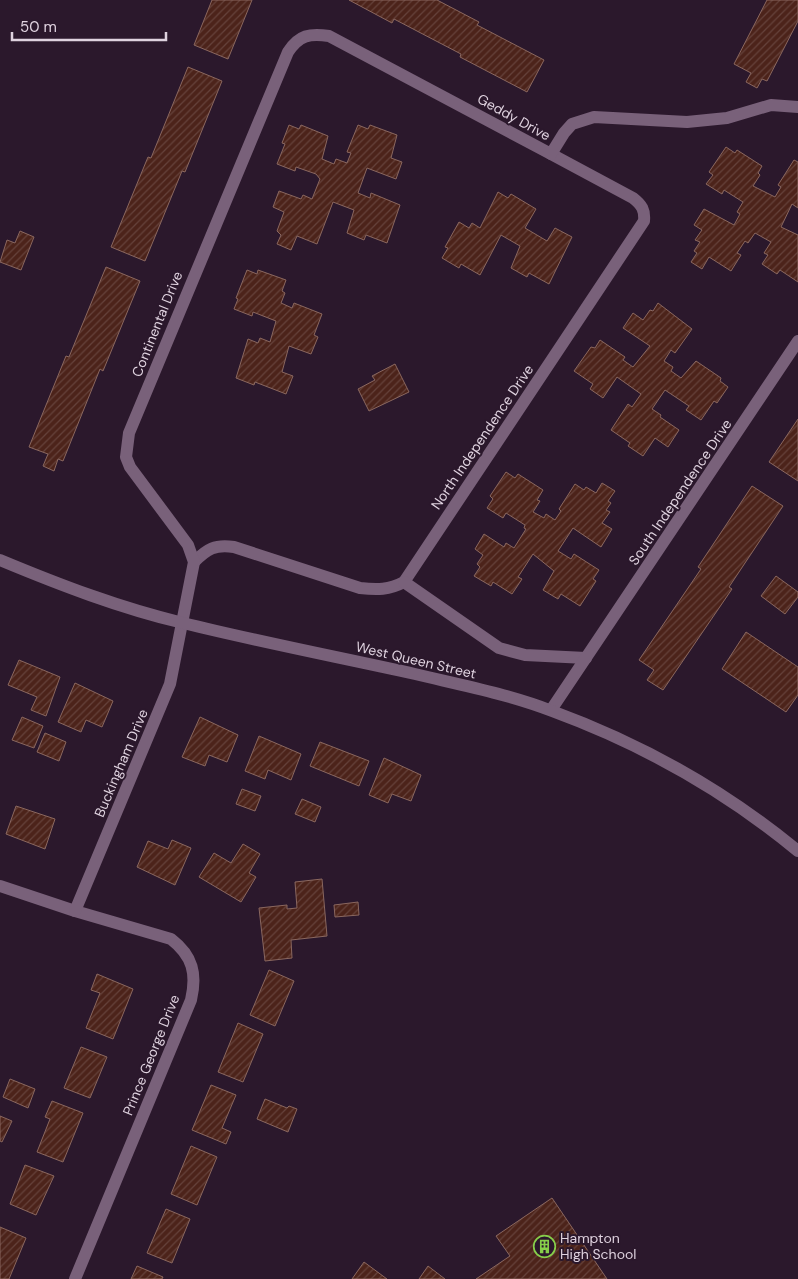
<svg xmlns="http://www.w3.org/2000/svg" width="798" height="1279" viewBox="0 0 798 1279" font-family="'DM Sans',sans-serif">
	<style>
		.building { fill: url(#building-hatch); stroke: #8a675f }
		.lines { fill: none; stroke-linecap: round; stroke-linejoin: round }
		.street { stroke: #79617a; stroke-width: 12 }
		.secondary { stroke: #79617a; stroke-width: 12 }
		.labels { text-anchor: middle; stroke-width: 4; stroke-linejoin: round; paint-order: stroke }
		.street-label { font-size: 14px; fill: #dfd2df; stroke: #2b182c }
		.poi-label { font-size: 14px; fill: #dfd2df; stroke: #2b182c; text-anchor: start }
	</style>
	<defs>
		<pattern id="building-hatch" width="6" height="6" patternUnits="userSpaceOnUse" patternTransform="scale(1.25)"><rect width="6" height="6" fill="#4c231a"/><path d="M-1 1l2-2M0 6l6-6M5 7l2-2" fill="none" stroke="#65423b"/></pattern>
	</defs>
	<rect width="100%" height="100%" fill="#2b182c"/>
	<g class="building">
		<polygon points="212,0 252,0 228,59 194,45"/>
		<polygon points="349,0 437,0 479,22 477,25 544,60 527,92 460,57 461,54 394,19 392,23"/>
		<polygon points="767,0 798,0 798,21 767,81 762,79 757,88 746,82 751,73 734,64"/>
		<polygon points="188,67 222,81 185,172 182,171 145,261 111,247 148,157 151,158"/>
		<polygon points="289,125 299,129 301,125 328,136 322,159 334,164 336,159 347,163 351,153 347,152 358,125 368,129 370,125 397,135 391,158 402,162 396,179 367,168 358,193 370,198 371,193 400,205 387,243 366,235 364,240 347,233 354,210 333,202 317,244 297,236 291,250 277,244 281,235 277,231 284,212 273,207 279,191 301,199 303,195 312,199 320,179 316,174 296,167 295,171 277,164 285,144 282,143"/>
		<polygon points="726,147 735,153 737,150 762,166 758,173 760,175 753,186 775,197 781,187 778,185 794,160 798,162 798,208 792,204 781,227 798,235 798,282 780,270 777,274 762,264 768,255 764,253 771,242 755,233 748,243 745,241 737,253 741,255 731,271 709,257 702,269 691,262 697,253 694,251 700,242 695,240 702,230 694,225 704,209 734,225 740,214 737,212 743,202 724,190 722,194 706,184 713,175 709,172"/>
		<polygon points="498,192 508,198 511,194 536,209 525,228 547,241 555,228 572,237 549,284 529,273 527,277 511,268 520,246 501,235 480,275 461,264 459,268 442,258 448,248 445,247 459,222 469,228 472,223 480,228"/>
		<polygon points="20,231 34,237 21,270 0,262 7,240 15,243"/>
		<polygon points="106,267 140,281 103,371 100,369 63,461 58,459 54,471 43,466 48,454 29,447 66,356 69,357"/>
		<polygon points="247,270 257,274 258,270 286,280 282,291 285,293 281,303 292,308 294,303 322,314 314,335 318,337 311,354 289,346 282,372 293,376 286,394 255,382 254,385 236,378 248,339 258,343 260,338 270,342 276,321 253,312 252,316 234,309 238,299 236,298"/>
		<polygon points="658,303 692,329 675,353 671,350 664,361 673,367 671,371 681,378 696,361 721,378 720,381 728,387 717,403 714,401 701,420 686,410 689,406 665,390 652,409 661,415 660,417 679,430 668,447 655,438 643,456 628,446 630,443 611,430 628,404 632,407 641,394 617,377 603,398 590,389 593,384 574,371 591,347 595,348 600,340 625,357 623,360 633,367 650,346 623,328 633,313 643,320 650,310 653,311"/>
		<polygon points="395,364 409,392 369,411 358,389 375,380 372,376"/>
		<polygon points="798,419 798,481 769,462"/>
		<polygon points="506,472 515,478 518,474 543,490 537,500 540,501 533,512 544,518 546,514 555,520 561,511 559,509 575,484 584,490 586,487 596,493 602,483 615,491 608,501 611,503 606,510 610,512 602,523 612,529 601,547 573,528 558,551 571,559 574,554 599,570 593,579 596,581 580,606 561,594 558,599 543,590 554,571 533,554 518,577 522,579 512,594 493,582 491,586 474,576 480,567 477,564 483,555 475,549 484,534 504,547 506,543 514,548 526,529 524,528 525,525 506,513 503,518 487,508 493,499 490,496"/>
		<polygon points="752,486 783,506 729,587 732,589 663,690 647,680 654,670 639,660 701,569 698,567"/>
		<polygon points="776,576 798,592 798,597 785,614 761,596"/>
		<polygon points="746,632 798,667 798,695 786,712 722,669"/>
		<polygon points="19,660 60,677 46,716 31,710 37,697 8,685"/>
		<polygon points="75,683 113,701 102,727 86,720 81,732 58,722"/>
		<polygon points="22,717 43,726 34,748 12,740"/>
		<polygon points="200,717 238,735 227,762 209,755 205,766 182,757"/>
		<polygon points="45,733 66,742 59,761 37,752"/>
		<polygon points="259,736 301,754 291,780 268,770 265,779 245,771"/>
		<polygon points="320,742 369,761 359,786 310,766"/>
		<polygon points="384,758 421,775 411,801 392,794 388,803 369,795"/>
		<polygon points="242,789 261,796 255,811 236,804"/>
		<polygon points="302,799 321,807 315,822 295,814"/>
		<polygon points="16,806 55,819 45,849 6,834"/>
		<polygon points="172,840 191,848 175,885 137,867 148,841 168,849"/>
		<polygon points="243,844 260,854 249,873 256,877 241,902 199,877 214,853 231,863"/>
		<polygon points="322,879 327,936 291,940 292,958 265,961 259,908 287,905 287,909 297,908 295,882"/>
		<polygon points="358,902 359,915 335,917 334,905"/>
		<polygon points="269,970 294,981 275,1026 250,1015"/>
		<polygon points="97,974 133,989 113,1039 86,1028 100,993 91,990"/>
		<polygon points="238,1023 263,1034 243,1082 218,1072"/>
		<polygon points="81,1047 107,1057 90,1098 64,1088"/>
		<polygon points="10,1079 35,1089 28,1108 3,1097"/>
		<polygon points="211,1085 236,1095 222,1128 231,1132 226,1144 192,1130"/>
		<polygon points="265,1099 287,1108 289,1106 297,1109 288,1132 257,1119"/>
		<polygon points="52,1101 83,1113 63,1162 37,1152 50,1119 45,1117"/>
		<polygon points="0,1116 12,1121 2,1142 0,1141"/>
		<polygon points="191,1146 217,1157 197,1205 171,1194"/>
		<polygon points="25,1165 54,1176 36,1215 10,1204"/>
		<polygon points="552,1198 607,1279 476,1279 510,1256 496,1236"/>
		<polygon points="166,1209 190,1219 172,1263 147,1253"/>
		<polygon points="0,1227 26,1238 9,1279 0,1279"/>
		<polygon points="364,1262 387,1279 352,1279"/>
		<polygon points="137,1266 163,1277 162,1279 131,1279"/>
		<polygon points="428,1266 445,1279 419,1279"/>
	</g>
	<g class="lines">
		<g class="street">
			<path d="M194,562C207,549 215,544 234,547L360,588C377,590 389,590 404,582L644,221C645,210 642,205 633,198L551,154"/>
			<polyline points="404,582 499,648 525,655 586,658"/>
			<polyline points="551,710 798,341"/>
			<path d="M0,886L75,911L171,939C193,956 197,974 191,1000L75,1279"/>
			<path d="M75,911L170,684L194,562L188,545L130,467L126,457L129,433L288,52C299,35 310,33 329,36L551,154L564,133L572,124L594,117L687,122L727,118L771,105L798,107"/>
		</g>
		<path class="secondary" d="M0,560C60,585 120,608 183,623C260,642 338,657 415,674C461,685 508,694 552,711C642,744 724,790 798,851"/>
	</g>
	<defs>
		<symbol id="building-ring" viewBox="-11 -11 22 22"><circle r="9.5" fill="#2b182c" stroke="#87cf4a" stroke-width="1.5"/><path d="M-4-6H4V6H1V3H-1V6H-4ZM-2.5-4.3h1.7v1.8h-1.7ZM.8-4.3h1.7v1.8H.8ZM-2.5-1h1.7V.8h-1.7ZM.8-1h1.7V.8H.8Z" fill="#87cf4a"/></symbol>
	</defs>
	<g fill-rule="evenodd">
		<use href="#building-ring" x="532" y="1234" width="25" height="25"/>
	</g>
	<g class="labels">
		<g class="street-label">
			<text transform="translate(514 117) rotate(29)" y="5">Geddy Drive</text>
			<text transform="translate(157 324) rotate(-68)" y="5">Continental Drive</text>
			<text transform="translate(482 437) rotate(-56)" y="5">North Independence Drive</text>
			<text transform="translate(680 492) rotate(-56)" y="5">South Independence Drive</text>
			<text transform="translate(416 660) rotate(13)" y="5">West Queen Street</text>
			<text transform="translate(121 763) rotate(-67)" y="5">Buckingham Drive</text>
			<text transform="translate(151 1055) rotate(-68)" y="5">Prince George Drive</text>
		</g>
		<g class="poi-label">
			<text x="560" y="1243">Hampton<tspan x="560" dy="16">High School</tspan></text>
		</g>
	</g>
	<path d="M12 32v8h154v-8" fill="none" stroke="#dfd2df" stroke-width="2.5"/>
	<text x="20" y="32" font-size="15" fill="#dfd2df" stroke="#2b182c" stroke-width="4" paint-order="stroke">50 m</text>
</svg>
